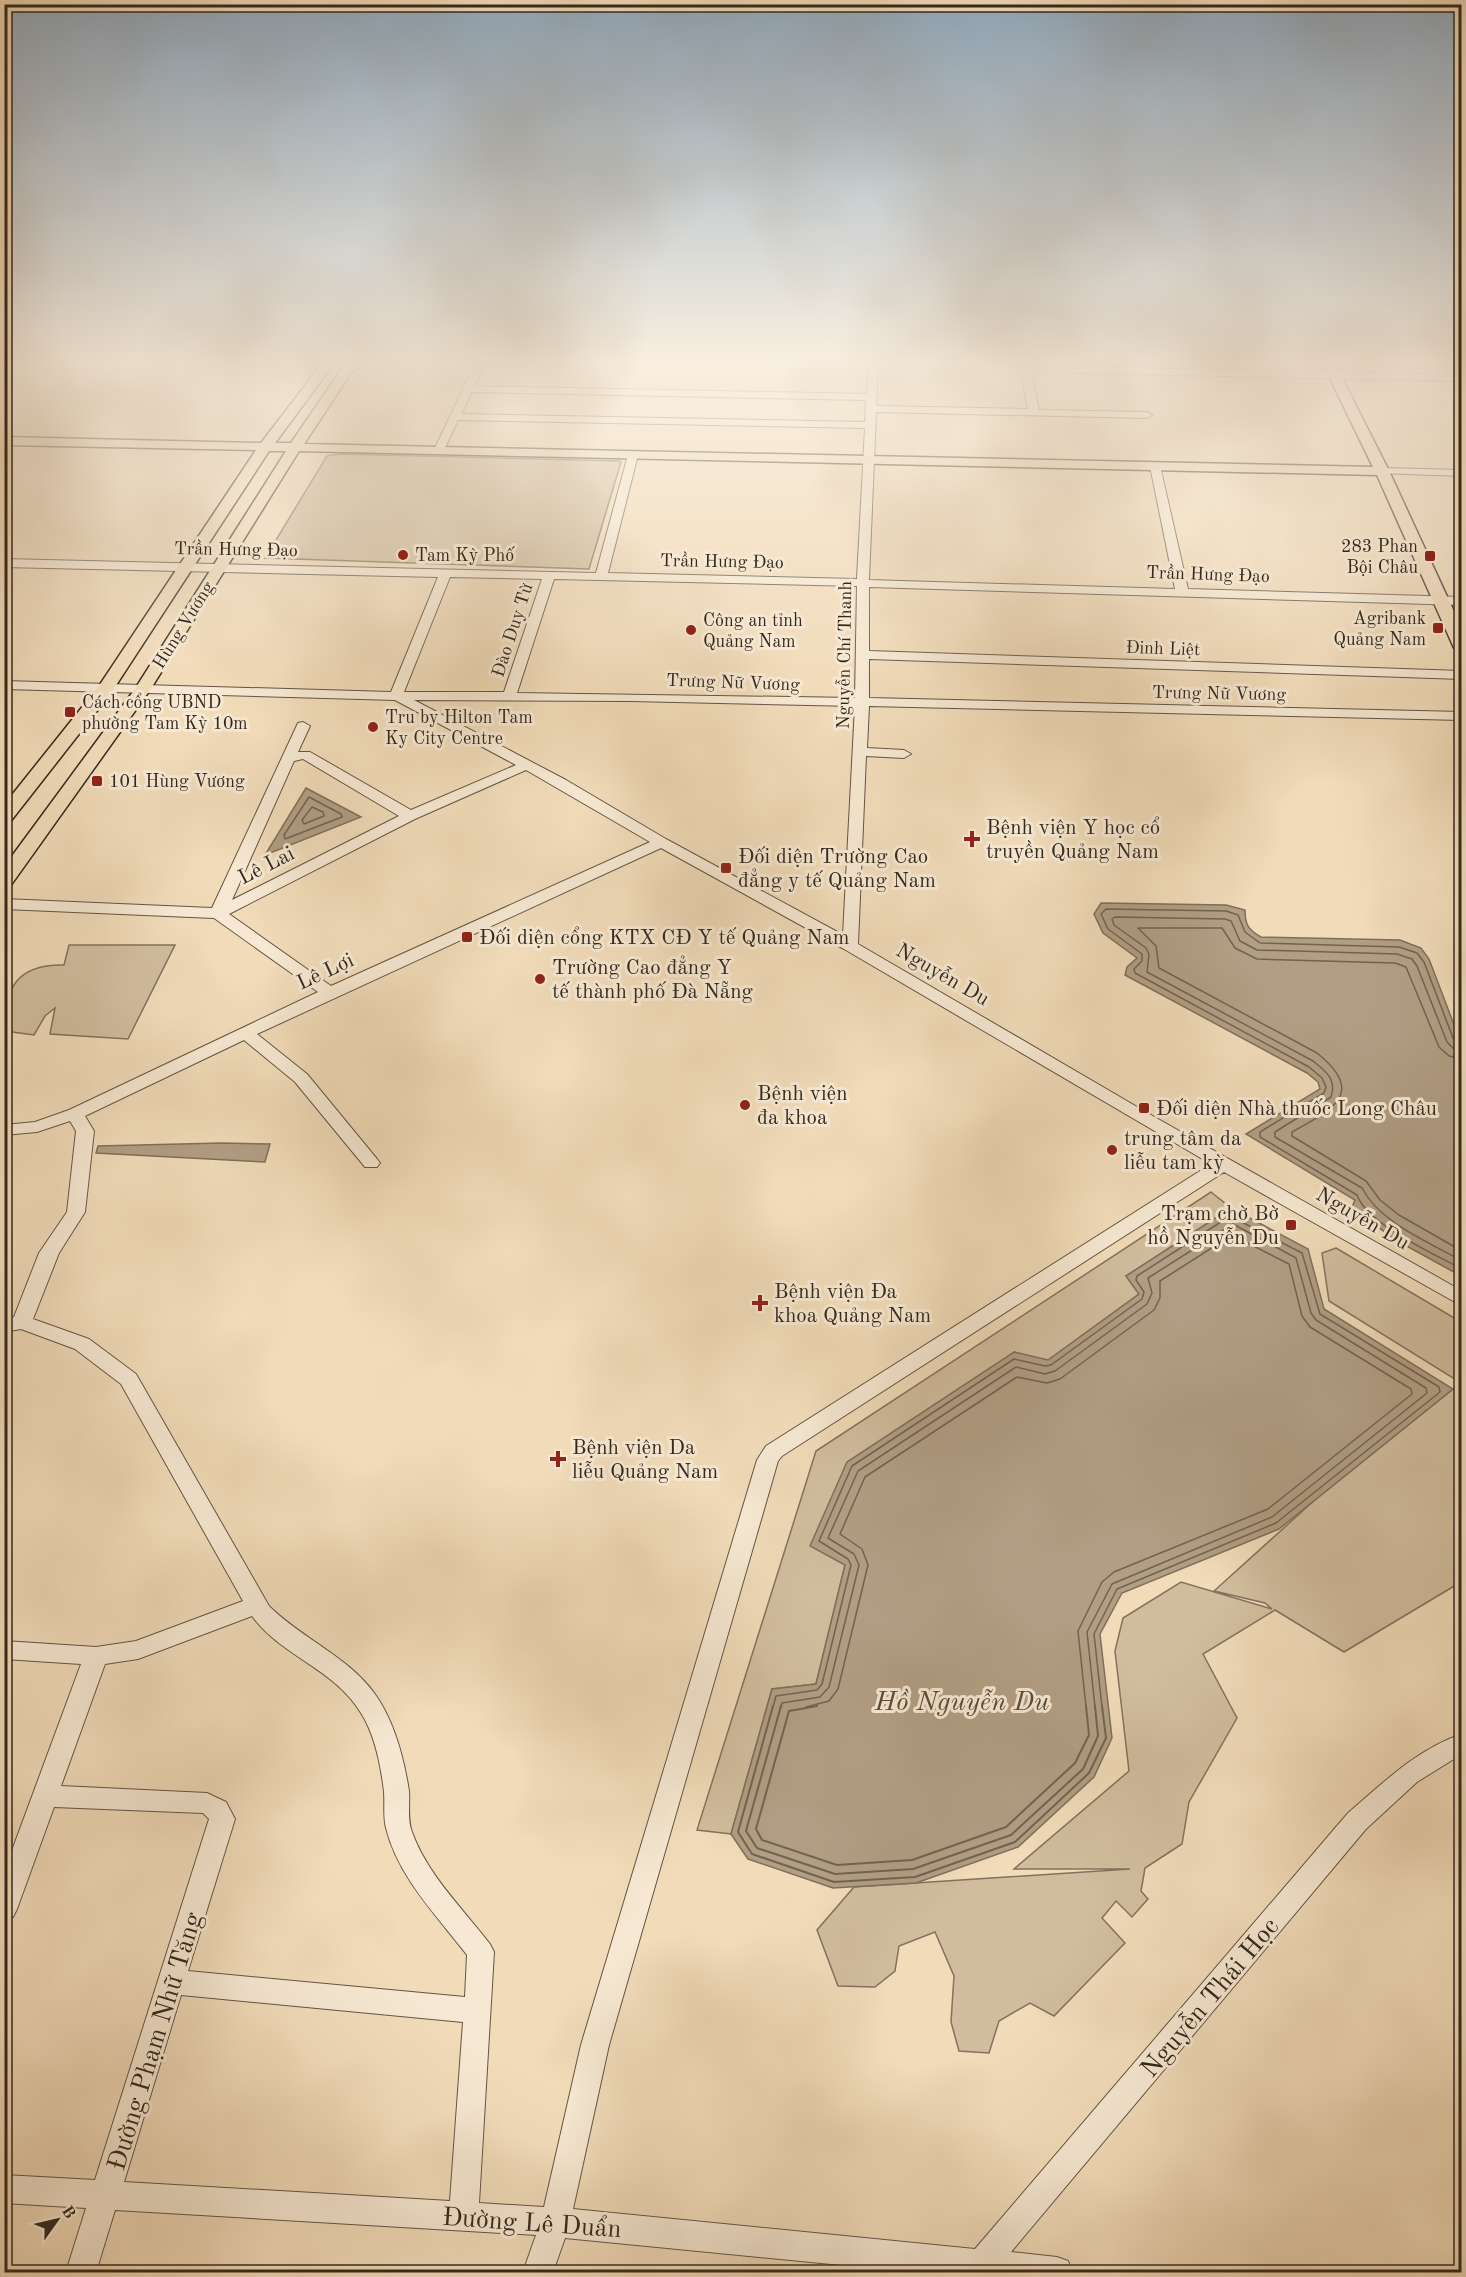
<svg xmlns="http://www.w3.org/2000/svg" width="1466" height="2277" viewBox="0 0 1466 2277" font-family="'Old Standard TT',serif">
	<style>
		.green { fill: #d1bd9e; stroke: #82725e; stroke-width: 1.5 }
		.water { fill: #b19e84; stroke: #7f6f5b; stroke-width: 1.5 }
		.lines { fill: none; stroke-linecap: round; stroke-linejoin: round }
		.shore-far1 { stroke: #726350; stroke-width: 1.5 }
		.shore { stroke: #726350; stroke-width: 2 }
		.minor-casing { stroke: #635544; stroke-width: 2 }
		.major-casing { stroke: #34281d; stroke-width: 3 }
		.minor { fill: #f6e8d2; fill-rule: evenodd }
		.major { fill: #f1dbb9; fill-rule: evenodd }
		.poi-dot { fill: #8f2418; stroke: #f6e8d2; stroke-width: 2 }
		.labels { text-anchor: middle; stroke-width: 6; stroke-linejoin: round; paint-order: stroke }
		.far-poi-label { font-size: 18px; fill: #34281d; stroke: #f6e8d2; text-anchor: start }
		.far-street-label { font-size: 18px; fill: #34281d; stroke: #f6e8d2 }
		.poi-label { font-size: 21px; fill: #34281d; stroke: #f6e8d2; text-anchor: start }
		.street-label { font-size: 21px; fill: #34281d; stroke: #f6e8d2 }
		.near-street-label { font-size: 26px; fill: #34281d; stroke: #f6e8d2 }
		.near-water-label { font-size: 27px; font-style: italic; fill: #5a4b3c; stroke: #f6e8d2 }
	</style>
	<rect width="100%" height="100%" fill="#f1dbb9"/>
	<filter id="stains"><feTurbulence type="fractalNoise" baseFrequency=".00333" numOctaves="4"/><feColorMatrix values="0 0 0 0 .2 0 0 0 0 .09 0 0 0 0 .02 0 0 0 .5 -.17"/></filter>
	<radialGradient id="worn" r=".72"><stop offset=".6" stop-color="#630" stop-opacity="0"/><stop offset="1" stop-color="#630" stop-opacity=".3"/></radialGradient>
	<g class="green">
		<polygon points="340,454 618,461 621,462 589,569 265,558 327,456"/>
		<path d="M69,945H175L128,1039L50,1034L55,1008L45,1016L34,1035L5,1031C4,988 17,964 64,965Z"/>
		<polygon points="1211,1192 1231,1208 1126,1276 1139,1294 1047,1361 1014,1352 845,1565 816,1684 772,1689 731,1834 697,1830 816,1451"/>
		<polygon points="1336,1248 1461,1322 1461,1383 1329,1301 1322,1253"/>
		<polygon points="1453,1389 1461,1392 1461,1582 1344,1652 1275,1610 1203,1654 1237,1718 1189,1802 1182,1844 1145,1868 1141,1891 1148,1899 1132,1917 1116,1901 1102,1918 1125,1943 1054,2016 1030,2003 999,2021 989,2053 959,2051 951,2022 954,1976 935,1932 899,1946 895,1971 875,1987 838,1986 817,1930 854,1887 1130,1869 1014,1869 1129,1771 1115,1651 1123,1618 1181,1582 1272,1609 1265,1603 1214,1591 1317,1498"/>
	</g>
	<g class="water">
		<polygon points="306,788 361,817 265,855"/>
		<path d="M1101,903L1226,905L1245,910C1245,924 1248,930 1261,937L1400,940L1421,948L1429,959L1461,1043V1276L1394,1239L1352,1207L1355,1200L1246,1134L1320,1089L1318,1082L1307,1073L1125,975L1127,967L1137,958L1103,933L1094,914Z"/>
		<polygon points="222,1143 270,1144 265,1162 96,1153 98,1146"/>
		<polygon points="1231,1208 1308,1249 1324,1309 1453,1389 1279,1529 1122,1593 1100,1634 1112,1738 1094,1777 1018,1847 916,1883 833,1888 748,1859 731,1834 772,1689 816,1684 845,1565 810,1546 847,1462 1014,1352 1048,1360 1139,1294 1126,1276"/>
	</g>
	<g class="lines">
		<g class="shore-far1">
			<polygon points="309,797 341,814 342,817 285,839 284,835"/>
			<polygon points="312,807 323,812 324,816 304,824 302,820"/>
			<path d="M1462,1042L1453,1038L1424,962L1417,953L1399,947L1260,943L1245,932L1238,915L1226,911L1106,909L1101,914L1108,929L1142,954V961L1134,969L1135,973L1309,1067L1322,1078L1326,1087L1324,1093L1260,1132V1137L1357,1195C1367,1224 1434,1254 1462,1269"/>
			<path d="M1462,1050L1453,1048L1447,1042L1417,966L1412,959L1397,954L1257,950L1240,941L1231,921L1225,919L1115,917L1112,919L1114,925L1146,948L1149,954L1147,972L1313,1061C1326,1071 1337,1080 1331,1097L1275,1132V1137L1362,1188C1380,1223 1429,1242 1462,1261"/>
			<path d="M1462,1059L1449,1056L1439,1047L1406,967L1395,963L1257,959L1235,948L1222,928H1138L1156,946L1159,968L1317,1053C1367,1093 1333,1109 1292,1132V1136L1366,1181L1380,1200L1399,1215L1462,1251"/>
			<polyline points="773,1707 776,1696 817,1690 822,1684 851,1565 848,1559 819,1541 852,1466 1014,1359 1045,1366 1051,1365 1142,1299 1144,1292 1136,1280 1137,1276 1230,1216 1302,1253 1320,1314 1439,1387 1440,1392 1276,1523 1117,1589 1094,1634 1102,1707"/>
			<polyline points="781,1707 782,1703 820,1697 829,1687 859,1565 854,1554 828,1538 858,1471 1016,1367 1045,1374 1055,1371 1147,1304 1152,1293 1148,1278 1233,1224 1296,1258 1311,1313 1316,1320 1426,1388 1427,1393 1272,1517 1112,1584 1087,1632 1095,1707"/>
			<polyline points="806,1707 829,1701 838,1689 868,1565 862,1549 840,1534 865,1477 1017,1377 1047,1383 1060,1379 1154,1310 1160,1298 1160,1281 1232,1235 1289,1264 1302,1316 1310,1327 1411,1389 1412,1394 1268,1509 1114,1572 1102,1582 1078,1631 1086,1707"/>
		</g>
		<g class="shore">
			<polyline points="773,1706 738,1832 752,1854 834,1882 915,1877 1015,1842 1089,1773 1106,1738 1102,1706"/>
			<polyline points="781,1706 746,1831 757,1848 835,1874 913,1869 1011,1835 1083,1769 1098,1736 1095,1706"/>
			<polyline points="817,1706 789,1711 756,1829 762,1840 837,1865 912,1860 1006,1827 1075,1763 1089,1735 1086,1706"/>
		</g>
		<defs>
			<g id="minor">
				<path d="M475,364H485L474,386L867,394L868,369L778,367L773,364H938L1462,375V381L1031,372L1039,410L1147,412L1152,415L1147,418L876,412L869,580L1175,589L1150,466L1155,463L1160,466L1188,589L1462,597V605L869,587V651L1462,671V679L869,659V698L1462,712V720L869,706L867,748L904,750L911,754L904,758L866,756L858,944L1144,1111L1462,1291V1306L1224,1172L782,1456L778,1461L609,2045L573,2209L975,2249L1348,1813C1383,1783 1417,1749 1462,1734V1754L1417,1782L1366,1829L1011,2252L1057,2257L1068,2261L1072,2272H913L565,2238L553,2272H523L536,2235L115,2210L96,2272H66L86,2208L4,2203V2175L95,2180L209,1819L203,1813L54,1807L17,1909L13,1917L4,1920V1872L81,1664L4,1659V1641L96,1647L136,1641L243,1601L121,1384L75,1349L21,1329L4,1332V1318L14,1317L39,1253L67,1212L76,1131L70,1121L37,1132L4,1135V1125L35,1122L69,1110L318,992L214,918L4,909V899L212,908L298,723L303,722L310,726L298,752H310L411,810L516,765L395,700L4,689V681L391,692L438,577L4,567V559L596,573L628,455L633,452L638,455L608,573L857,579L865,428L458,420L443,452H435L434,450ZM878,369L1021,372L1028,409L876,406ZM472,392L866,400L865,422L461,414ZM450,577L542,579L504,692H404ZM554,579L857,586L855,698L517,693ZM414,700L630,701L855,706L843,935L666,839L566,780ZM303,759L399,816L232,900L294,761ZM526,770L650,842L331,986L229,914L415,819ZM661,848L844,949L1211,1164L766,1446L757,1460L581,2045L544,2207L479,2203L494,1952L490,1944C463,1909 427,1874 412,1832C407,1819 410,1805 409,1791C404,1759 395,1724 377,1697C350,1657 302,1639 269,1606L136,1374L89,1339L33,1319L59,1253L85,1212L94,1131L85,1116L244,1040L295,1082L365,1167H377L380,1163L377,1159L307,1074L257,1034ZM252,1616C281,1656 335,1669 361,1713C375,1735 381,1766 384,1792C385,1804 383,1817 386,1828C398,1877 438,1917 467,1955L465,1997L188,1971L235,1819L226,1802L207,1793L61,1786L105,1664L138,1659ZM181,1995L463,2022L450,2201L124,2182Z"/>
				<polygon points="1382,468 1462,470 1462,476 1378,473 1378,469"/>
			</g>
			<polygon id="major" points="317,364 329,364 330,369 275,443 291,443 343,367 347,364 361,364 351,373 304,444 1373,467 1323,364 1335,364 1389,471 1462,629 1462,653 1454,648 1377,475 299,451 150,690 11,885 4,887 4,867 135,689 286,451 269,451 111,693 10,822 4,823 4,805 99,686 256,450 4,445 4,437 261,443 318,369"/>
		</defs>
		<use href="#minor" class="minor-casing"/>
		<use href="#major" class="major-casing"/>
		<use href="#minor" class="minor"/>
		<use href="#major" class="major"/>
	</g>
	<linearGradient id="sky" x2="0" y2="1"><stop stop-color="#92abc0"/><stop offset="0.53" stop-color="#f9efe0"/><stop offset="1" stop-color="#f9efe0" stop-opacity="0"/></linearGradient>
	<rect width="1466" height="683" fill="url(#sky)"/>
	<g class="poi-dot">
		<circle cx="403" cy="555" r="6"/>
		<rect x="1424" y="550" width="12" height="12" rx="3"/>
		<rect x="1432" y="622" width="12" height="12" rx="3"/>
		<circle cx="691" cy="630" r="6"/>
		<rect x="64" y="706" width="12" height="12" rx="3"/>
		<circle cx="373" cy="727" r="6"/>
		<rect x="91" y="775" width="12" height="12" rx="3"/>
		<path d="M969 830h6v6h6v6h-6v6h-6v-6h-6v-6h6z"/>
		<rect x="720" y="862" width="12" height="12" rx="3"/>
		<rect x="461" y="931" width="12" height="12" rx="3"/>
		<circle cx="540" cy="979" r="6"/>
		<circle cx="745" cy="1105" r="6"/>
		<rect x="1138" y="1102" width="12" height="12" rx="3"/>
		<circle cx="1112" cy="1150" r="6"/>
		<rect x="1285" y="1219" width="12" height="12" rx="3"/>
		<path d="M757 1294h6v6h6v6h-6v6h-6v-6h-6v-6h6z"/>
		<path d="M555 1450h6v6h6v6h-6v6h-6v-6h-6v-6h6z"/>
	</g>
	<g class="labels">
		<g class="far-poi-label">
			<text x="1418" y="552" text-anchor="end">283 Phan<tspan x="1418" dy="21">Bội Châu</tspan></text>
			<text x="415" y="561">Tam Kỳ Phố</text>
			<text x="1426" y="624" text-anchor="end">Agribank<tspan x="1426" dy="21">Quảng Nam</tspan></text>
			<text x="703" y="626">Công an tỉnh<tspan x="703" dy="21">Quảng Nam</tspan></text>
			<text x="82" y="708">Cách cổng UBND<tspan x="82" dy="21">phường Tam Kỳ 10m</tspan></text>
			<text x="385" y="723">Tru by Hilton Tam<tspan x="385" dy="21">Ky City Centre</tspan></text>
			<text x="109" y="787">101 Hùng Vương</text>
		</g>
		<g class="far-street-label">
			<text transform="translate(236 549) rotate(1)" y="6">Trần Hưng Đạo</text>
			<text transform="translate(722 561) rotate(1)" y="6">Trần Hưng Đạo</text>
			<text transform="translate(1208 574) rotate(2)" y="6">Trần Hưng Đạo</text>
			<text transform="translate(183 625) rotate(-58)" y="6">Hùng Vương</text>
			<text transform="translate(512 630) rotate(-72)" y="6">Đào Duy Từ</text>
			<text transform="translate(1163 648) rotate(2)" y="6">Đinh Liệt</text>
			<text transform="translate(844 655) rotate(-89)" y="6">Nguyễn Chí Thanh</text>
			<text transform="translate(733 682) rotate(2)" y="6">Trưng Nữ Vương</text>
			<text transform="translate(1219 693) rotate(1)" y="6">Trưng Nữ Vương</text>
		</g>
		<g class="poi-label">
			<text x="986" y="834">Bệnh viện Y học cổ<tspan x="986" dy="24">truyền Quảng Nam</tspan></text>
			<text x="738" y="863">Đối diện Trường Cao<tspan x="738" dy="24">đẳng y tế Quảng Nam</tspan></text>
			<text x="479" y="944">Đối diện cổng KTX CĐ Y tế Quảng Nam</text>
			<text x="552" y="974">Trường Cao đẳng Y<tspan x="552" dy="24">tế thành phố Đà Nẵng</tspan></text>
			<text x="757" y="1100">Bệnh viện<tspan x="757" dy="24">đa khoa</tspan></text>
			<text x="1156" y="1115">Đối diện Nhà thuốc Long Châu</text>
			<text x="1124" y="1145">trung tâm da<tspan x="1124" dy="24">liễu tam kỳ</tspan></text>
			<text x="1279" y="1220" text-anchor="end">Trạm chờ Bờ<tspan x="1279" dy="24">hồ Nguyễn Du</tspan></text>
			<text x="774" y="1298">Bệnh viện Đa<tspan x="774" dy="24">khoa Quảng Nam</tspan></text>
			<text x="572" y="1454">Bệnh viện Da<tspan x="572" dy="24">liễu Quảng Nam</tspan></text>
		</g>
		<g class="street-label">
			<text transform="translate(266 865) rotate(-27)" y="7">Lê Lai</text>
			<text transform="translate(325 971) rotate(-25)" y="7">Lê Lợi</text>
			<text transform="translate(943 974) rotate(30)" y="7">Nguyễn Du</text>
			<text transform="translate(1363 1218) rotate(30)" y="7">Nguyễn Du</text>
		</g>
		<g class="near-street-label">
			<text transform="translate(1209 1997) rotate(-50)" y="9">Nguyễn Thái Học</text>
			<text transform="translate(154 2041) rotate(-73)" y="9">Đường Phạm Nhữ Tăng</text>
			<text transform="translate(532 2222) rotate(4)" y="9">Đường Lê Duẩn</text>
		</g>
		<g class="near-water-label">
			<text x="962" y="1710">Hồ Nguyễn Du</text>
		</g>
	</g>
	<rect width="1466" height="2277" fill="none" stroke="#f1dbb9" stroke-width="24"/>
	<rect x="6" y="6" width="1454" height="2265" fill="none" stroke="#34281d" stroke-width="3"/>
	<rect x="12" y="12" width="1442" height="2253" fill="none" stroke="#34281d" stroke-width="1.5"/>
	<g transform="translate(57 2220) rotate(56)" stroke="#f6e8d2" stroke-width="4.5" paint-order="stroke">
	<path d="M0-4.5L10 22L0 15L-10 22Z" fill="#34281d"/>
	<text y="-9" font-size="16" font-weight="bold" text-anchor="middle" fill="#34281d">B</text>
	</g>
	<rect width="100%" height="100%" filter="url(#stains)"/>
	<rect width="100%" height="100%" fill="url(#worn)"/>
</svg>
